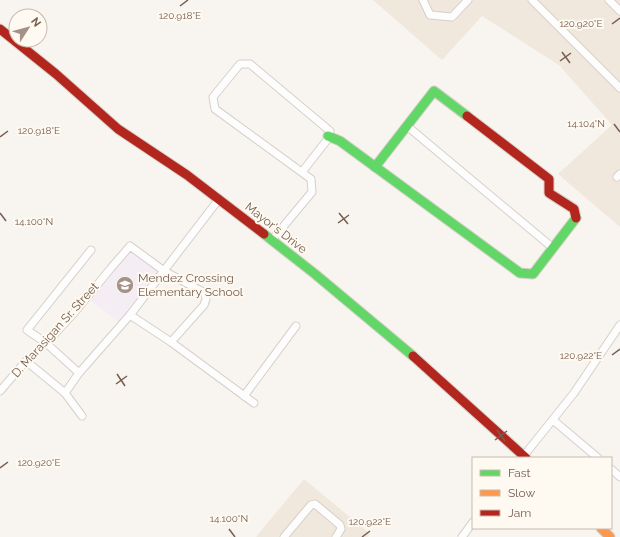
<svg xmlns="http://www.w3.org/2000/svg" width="620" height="537" viewBox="0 0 620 537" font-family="Raleway,sans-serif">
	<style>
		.residential { fill: #f0e7dd }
		.education { fill: #f5edf4 }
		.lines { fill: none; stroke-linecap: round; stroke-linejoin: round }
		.street-casing { stroke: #d6d0ca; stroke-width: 9 }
		.fast-casing { stroke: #d6d0c9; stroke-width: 11 }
		.slow-casing { stroke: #d6d0c9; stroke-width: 11 }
		.jam-casing { stroke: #d6d0c9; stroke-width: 11 }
		.street { stroke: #fefdfd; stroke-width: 7 }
		.fast { stroke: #63d668; stroke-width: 9 }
		.slow { stroke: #ff974d; stroke-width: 9 }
		.jam { stroke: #b3261e; stroke-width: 9 }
		.ticks { fill: none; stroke: #765d4f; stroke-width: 1.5 }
		.labels { text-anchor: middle; stroke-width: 4; stroke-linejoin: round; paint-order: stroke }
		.street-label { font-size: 12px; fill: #765d4f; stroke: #fef9f1 }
		.poi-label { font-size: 12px; fill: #765d4f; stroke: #fef9f1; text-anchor: start }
		.ticks-label { font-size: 10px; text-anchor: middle; fill: #765d4f; stroke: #fef9f1; stroke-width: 4; stroke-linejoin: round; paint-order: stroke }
	</style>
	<rect width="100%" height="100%" fill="#f8f4ef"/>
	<g class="residential">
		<polygon points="373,0 620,0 620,227 558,174 612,125 559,65 482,16 442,60"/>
		<polygon points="304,479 370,534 368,537 256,537"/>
	</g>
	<polygon class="education" points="129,249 160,273 120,323 88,298"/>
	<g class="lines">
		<defs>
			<g id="street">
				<polyline points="423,0 430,15 452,17 468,0"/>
				<polyline points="532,0 620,88"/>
				<polyline points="609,0 620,11"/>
				<polyline points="407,126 553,248"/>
				<polyline points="617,177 620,174"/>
				<polyline points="272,240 312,192 311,179 215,109 213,97 240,64 250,64 330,131 327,140 302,172"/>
				<polyline points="130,315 171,342 254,403"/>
				<polyline points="26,361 65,393"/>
				<polyline points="79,373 46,343 27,330 91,250"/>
				<polyline points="0,391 26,361 46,343 74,313 111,268 130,246 164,271 205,293 206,299 204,305 171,342"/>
				<polyline points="244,396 296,326"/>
				<polyline points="82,416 65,393 79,373 130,315 219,199"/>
				<polyline points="553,420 598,458"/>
				<polyline points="522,458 574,393 620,325"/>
				<polyline points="611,469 620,477"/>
				<polyline points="284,537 311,505 315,504 340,525 341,529 336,537"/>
				<polyline points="462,537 473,522"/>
			</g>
			<g id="fast">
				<polyline points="328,136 340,141 520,273 533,274 576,218"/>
				<polyline points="375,167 434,91 467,116"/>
				<polyline points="264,234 315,274 413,356"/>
			</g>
			<polyline id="slow" points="601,528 610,537"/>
			<g id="jam">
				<polyline points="0,29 56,74 118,129 187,175 264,234"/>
				<polyline points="467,116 549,179 549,193 574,209 576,218"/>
				<polyline points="413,356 526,458"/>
			</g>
		</defs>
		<use href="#street" class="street-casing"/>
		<use href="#fast" class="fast-casing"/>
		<use href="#slow" class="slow-casing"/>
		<use href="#jam" class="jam-casing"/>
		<use href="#street" class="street"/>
		<use href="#fast" class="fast"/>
		<use href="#slow" class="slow"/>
		<use href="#jam" class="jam"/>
	</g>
	<path class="ticks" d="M180,6L188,0M612,24L620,18M562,52L570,63M560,61L571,53M614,124L620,132M0,137L8,131M0,213L6,221M339,213L348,224M338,223L349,215M612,355L620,349M117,374L125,386M116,384L127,376M497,430L505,441M495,440L507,431M0,468L8,462M229,529L235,537M362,537L370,531"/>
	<defs>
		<symbol id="school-disc" viewBox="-11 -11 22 22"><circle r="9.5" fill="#a49287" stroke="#fef9f1"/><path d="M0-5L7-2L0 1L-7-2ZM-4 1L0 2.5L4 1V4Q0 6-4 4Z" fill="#fff"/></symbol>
	</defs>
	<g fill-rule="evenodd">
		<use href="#school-disc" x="115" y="275" width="20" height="20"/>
	</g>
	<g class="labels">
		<g class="street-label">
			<text transform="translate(276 228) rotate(38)" y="4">Mayor's Drive</text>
			<text transform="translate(55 330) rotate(-48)" y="4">D. Marasigan Sr. Street</text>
		</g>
		<g class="poi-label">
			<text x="138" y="282">Mendez Crossing<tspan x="138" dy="14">Elementary School</tspan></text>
		</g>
	</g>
	<g class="ticks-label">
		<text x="180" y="19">120.918°E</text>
		<text x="581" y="27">120.920°E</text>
		<text x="586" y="127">14.104°N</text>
		<text x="39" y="134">120.918°E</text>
		<text x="34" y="225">14.100°N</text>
		<text x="581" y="359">120.922°E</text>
		<text x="39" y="466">120.920°E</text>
		<text x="229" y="522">14.100°N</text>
		<text x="370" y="525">120.922°E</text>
	</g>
	<rect x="472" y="457" width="140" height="72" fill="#fef9f1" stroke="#c8bbb0"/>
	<rect x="480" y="470" width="20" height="6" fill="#63d668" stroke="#c8bbb0"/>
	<text x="508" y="477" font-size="12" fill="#765d4f">Fast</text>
	<rect x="480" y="490" width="20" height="6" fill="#ff974d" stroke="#c8bbb0"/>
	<text x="508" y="497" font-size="12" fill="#765d4f">Slow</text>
	<rect x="480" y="510" width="20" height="6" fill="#b3261e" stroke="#c8bbb0"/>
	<text x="508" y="517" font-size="12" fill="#765d4f">Jam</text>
	<g transform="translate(28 28) rotate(54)"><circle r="19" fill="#fef9f1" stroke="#c8bbb0"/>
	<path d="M0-3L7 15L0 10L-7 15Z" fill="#a49287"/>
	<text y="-6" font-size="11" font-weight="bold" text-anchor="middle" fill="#765d4f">N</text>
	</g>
</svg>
